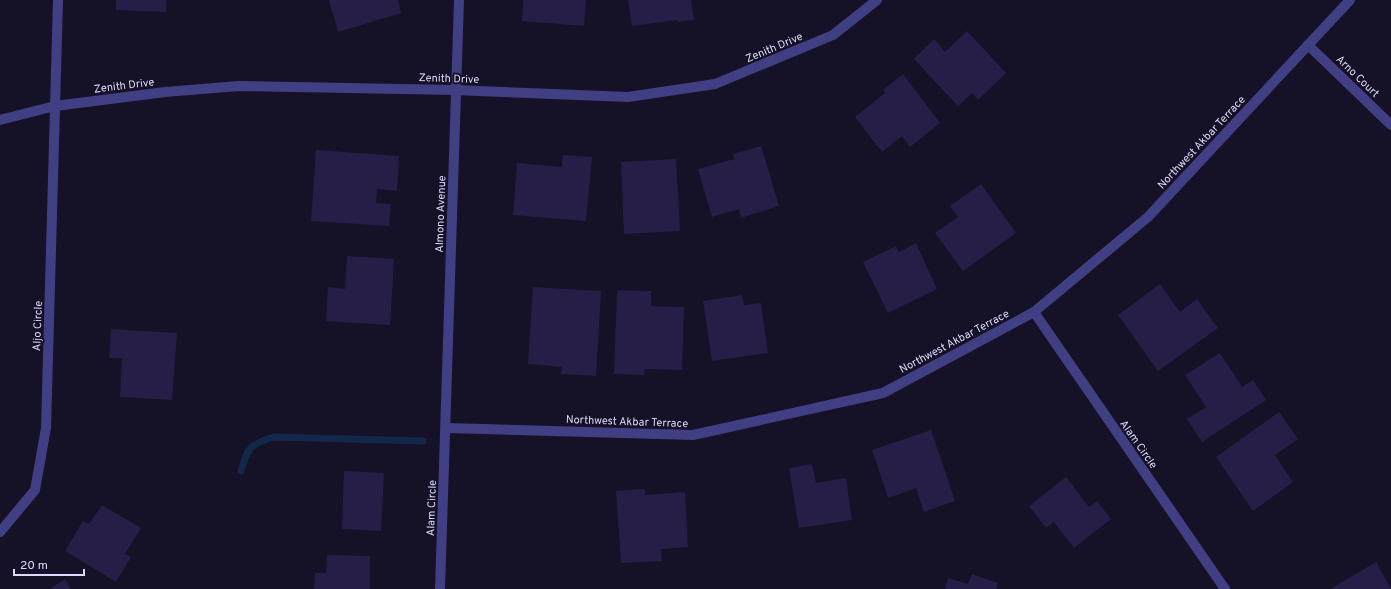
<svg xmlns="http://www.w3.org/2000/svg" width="1391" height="589" viewBox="0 0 1391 589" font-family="Overpass,sans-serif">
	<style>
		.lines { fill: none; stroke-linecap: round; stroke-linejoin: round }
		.stream { stroke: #12284a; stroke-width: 7 }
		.building { fill: #261e46 }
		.street { stroke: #413f83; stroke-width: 10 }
		.labels { text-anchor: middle; stroke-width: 4; stroke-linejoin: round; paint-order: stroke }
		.street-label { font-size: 11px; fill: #ddd9fd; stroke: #151127 }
	</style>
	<rect width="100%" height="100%" fill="#151127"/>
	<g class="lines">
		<path class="stream" d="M241,471C248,447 250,444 274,437L423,441"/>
	</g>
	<g class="building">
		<polygon points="116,0 166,0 166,12 116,10"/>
		<polygon points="329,0 398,0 401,13 338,32"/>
		<polygon points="523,0 586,0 584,26 522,21"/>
		<polygon points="628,0 691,0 694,20 677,22 677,20 632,26"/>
		<polygon points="967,31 1006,73 978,100 972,93 958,106 914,59 934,39 945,52"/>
		<polygon points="903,74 940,123 910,147 902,136 882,152 855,117 885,93 883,90"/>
		<polygon points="761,146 779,206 741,218 739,209 712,217 698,169 734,159 733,154"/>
		<polygon points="316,150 399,156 397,191 377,189 376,203 391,204 389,226 311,221"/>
		<polygon points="563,155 592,157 586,221 513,215 517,163 562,167"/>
		<polygon points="676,159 680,231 624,234 621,162"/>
		<polygon points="981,184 1016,233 963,271 935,233 958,217 950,206"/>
		<polygon points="916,243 937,289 888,313 863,262 896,246 899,252"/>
		<polygon points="347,256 394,259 390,325 326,321 328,287 345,289"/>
		<polygon points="1160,284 1180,312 1197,299 1218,328 1158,371 1118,315"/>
		<polygon points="533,287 601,291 596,376 561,374 562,367 528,364"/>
		<polygon points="617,290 651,291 651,306 684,307 682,370 645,369 644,375 614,374"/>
		<polygon points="742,295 744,305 761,303 768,353 712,361 703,301"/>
		<polygon points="111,329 177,333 172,400 120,397 122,358 109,358"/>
		<polygon points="1220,353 1242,387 1253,380 1266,400 1202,442 1187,419 1206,407 1185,375"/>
		<polygon points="1279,412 1298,439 1275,455 1293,482 1253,511 1216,457"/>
		<polygon points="931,430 955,501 924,512 916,488 888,498 872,450"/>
		<polygon points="812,464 816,483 846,478 852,520 799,528 789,468"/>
		<polygon points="344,471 384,473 381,531 342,529"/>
		<polygon points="1066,477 1089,507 1097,501 1111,519 1074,548 1054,522 1046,528 1029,506"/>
		<polygon points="645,489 645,495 685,492 688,547 661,549 662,561 621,563 616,491"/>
		<polygon points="102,505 141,528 125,554 131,557 116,582 65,551 83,521 89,524"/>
		<polygon points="327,555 370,556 370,589 314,589 315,573 326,573"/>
		<polygon points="1376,562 1391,589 1330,589"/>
		<polygon points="972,574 998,583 996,589 945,589 948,578 968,584"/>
		<polygon points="65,579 71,589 50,589"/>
	</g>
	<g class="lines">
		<g class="street">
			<polyline points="1308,45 1391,125"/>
			<polyline points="0,120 55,106 165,92 239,86 455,90 628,97 715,84 833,35 877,0"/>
			<polyline points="1034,312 1225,589"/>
			<polyline points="446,428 693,435 883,393 1034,312 1148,217 1350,0"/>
			<polyline points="0,532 35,490 46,428 58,0"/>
			<polyline points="440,589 459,0"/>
		</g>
	</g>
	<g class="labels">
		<g class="street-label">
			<text transform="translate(774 47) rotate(-23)" y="4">Zenith Drive</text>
			<text transform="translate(1358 76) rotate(44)" y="4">Arno Court</text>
			<text transform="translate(449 78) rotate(2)" y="4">Zenith Drive</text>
			<text transform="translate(124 85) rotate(-7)" y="4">Zenith Drive</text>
			<text transform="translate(1201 142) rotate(-47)" y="4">Northwest Akbar Terrace</text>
			<text transform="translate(440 214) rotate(-88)" y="4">Almono Avenue</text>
			<text transform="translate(37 326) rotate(-88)" y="4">Aljo Circle</text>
			<text transform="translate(954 341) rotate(-28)" y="4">Northwest Akbar Terrace</text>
			<text transform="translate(627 421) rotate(2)" y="4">Northwest Akbar Terrace</text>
			<text transform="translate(1139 444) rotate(55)" y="4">Alam Circle</text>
			<text transform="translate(431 508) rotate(-88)" y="4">Alam Circle</text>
		</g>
	</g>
	<path d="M14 569v6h70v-6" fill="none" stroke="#ddd9fd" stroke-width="2"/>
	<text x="20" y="569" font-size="12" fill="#ddd9fd" stroke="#151127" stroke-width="3" paint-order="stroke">20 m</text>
</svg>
